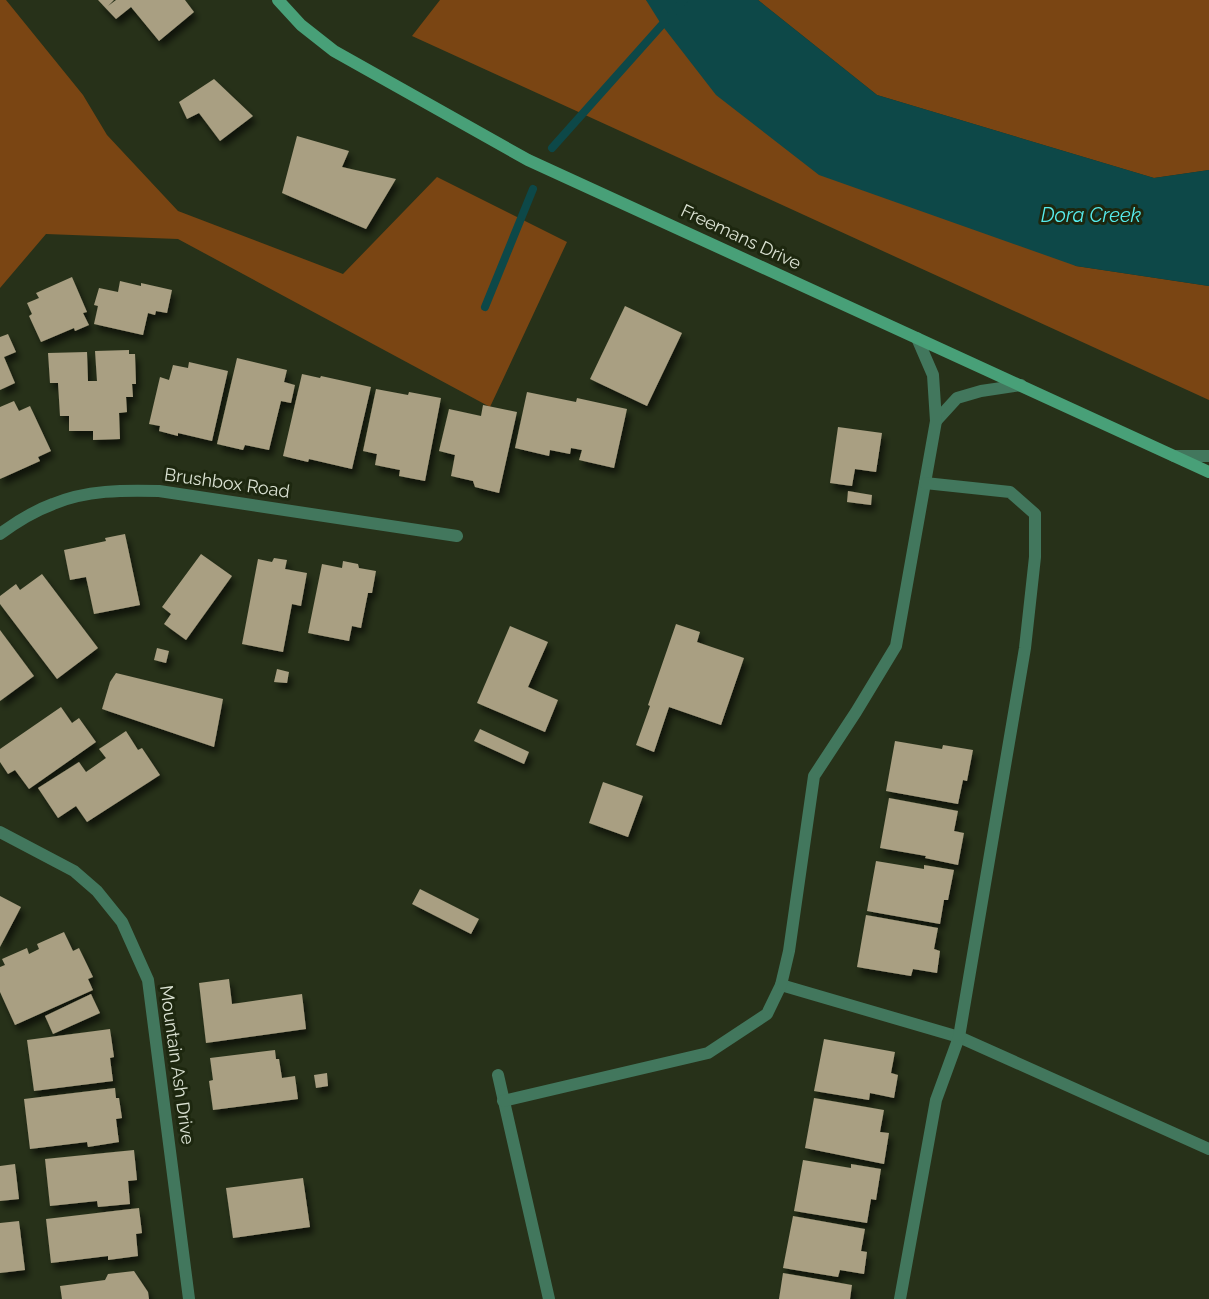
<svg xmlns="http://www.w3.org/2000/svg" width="1209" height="1299" viewBox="0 0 1209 1299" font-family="Raleway,sans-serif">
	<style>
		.forest { fill: #7a4513 }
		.water { fill: #0d4848 }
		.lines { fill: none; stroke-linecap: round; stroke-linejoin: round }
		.stream { stroke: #0d4848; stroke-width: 8 }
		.building { fill: #a99f82; filter: url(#shadow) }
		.service { stroke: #42775d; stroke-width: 12 }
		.minor { stroke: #42775d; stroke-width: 12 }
		.secondary { stroke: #48a078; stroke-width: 12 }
		.labels { text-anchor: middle; stroke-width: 6; stroke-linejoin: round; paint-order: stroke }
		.street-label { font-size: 18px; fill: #dbe2d3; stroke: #1d270f }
		.water-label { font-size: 20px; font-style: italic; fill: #57edee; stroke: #1d270f }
	</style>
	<defs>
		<filter id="shadow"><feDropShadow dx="3.5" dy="6" stdDeviation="3" flood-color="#0009"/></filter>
	</defs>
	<rect width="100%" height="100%" fill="#273119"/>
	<g class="forest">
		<polygon points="0,0 6,0 83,95 107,135 178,211 343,274 437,177 567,242 490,407 178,239 46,234 0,288"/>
		<polygon points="440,0 646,0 1076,266 1209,286 1209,400 412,36"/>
		<polygon points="758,0 1209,0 1209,170 1154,178 877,95"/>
	</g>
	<polygon class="water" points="646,0 758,0 877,95 1154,178 1209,170 1209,286 1076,266 819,175 716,95 661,24"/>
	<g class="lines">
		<g class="stream">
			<polyline points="552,148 684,0"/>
			<polyline points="485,307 533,189"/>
		</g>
	</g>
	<g class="building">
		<polygon points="98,0 114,0 108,6 116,0 185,0 194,12 159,41 131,7 116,19"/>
		<polygon points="214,79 253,116 220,141 199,113 187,119 179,102"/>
		<polygon points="297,136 349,151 342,167 396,179 366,229 282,193"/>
		<polygon points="72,277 87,312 83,313 89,325 75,331 74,328 41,342 29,316 32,314 27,303 39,298 36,293"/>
		<polygon points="120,281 141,286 141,283 172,290 167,313 156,311 155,315 148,313 143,335 94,324 98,306 94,305 99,288 118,292"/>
		<polygon points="625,306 682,333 647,406 590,379"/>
		<polygon points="8,334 16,352 4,357 15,383 0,390 0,337"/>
		<polygon points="129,350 129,354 135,354 136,384 132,384 133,397 126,397 127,412 119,413 120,439 93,440 93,431 69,431 69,416 60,416 58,383 50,383 48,353 87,352 88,381 97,381 95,351"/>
		<polygon points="237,358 287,370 284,382 295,385 291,403 281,401 269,450 245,445 243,450 217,444"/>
		<polygon points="189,362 228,371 212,441 178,433 178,436 159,431 160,426 149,424 160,377 169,380 173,365 188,368"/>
		<polygon points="302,374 320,378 321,376 371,387 352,469 309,459 308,462 283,456"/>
		<polygon points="376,389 408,395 409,392 441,398 425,481 399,476 400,470 375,465 377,454 363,451"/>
		<polygon points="527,392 576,402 577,398 627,409 614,468 579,460 582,450 571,448 570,454 550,450 549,456 515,448"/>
		<polygon points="14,401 19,411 30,406 51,451 38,457 40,461 0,479 0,407"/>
		<polygon points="483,405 517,412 499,493 475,487 473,481 451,476 455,455 439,451 449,409 481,416"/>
		<polygon points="838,427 882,433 876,472 855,469 852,486 830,483"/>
		<polygon points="848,491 872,495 871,505 847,502"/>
		<polygon points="125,534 140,605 94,614 86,577 70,580 64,550 106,541 105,538"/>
		<polygon points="201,554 232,576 186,640 164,624 171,614 162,607"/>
		<polygon points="274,558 287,560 285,569 307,573 301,606 292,604 283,652 242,644 258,559 272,562"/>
		<polygon points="343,561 358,564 359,568 376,571 372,593 368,593 361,628 352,626 349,641 308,633 322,564 342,568"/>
		<polygon points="42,574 98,648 57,679 0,604 0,596 16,584 20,590"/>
		<polygon points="676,624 700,632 697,642 744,658 721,725 669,707 654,752 636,745 650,706 648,705"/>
		<polygon points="510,626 548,642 528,687 558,700 545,732 477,703"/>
		<polygon points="0,630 34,676 0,701"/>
		<polygon points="157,648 169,651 166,663 154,660"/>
		<polygon points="277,669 289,672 287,683 274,682"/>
		<polygon points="116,673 223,699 214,747 102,709 110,682"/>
		<polygon points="61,707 72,723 79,718 96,742 29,789 15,770 8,774 0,762 0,749"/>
		<polygon points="480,729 529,752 524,764 474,741"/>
		<polygon points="126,731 138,750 142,748 160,775 87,822 76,806 58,818 38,788 79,762 86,772 106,758 99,749"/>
		<polygon points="895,741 942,749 943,745 973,750 967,781 963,780 958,804 886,791"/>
		<polygon points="603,782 643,796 628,837 589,823"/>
		<polygon points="889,798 958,811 954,831 964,833 958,865 925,858 926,856 880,848"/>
		<polygon points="876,861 924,869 924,865 954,870 948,900 944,900 940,924 867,911"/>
		<polygon points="420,889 479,919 471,934 412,904"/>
		<polygon points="0,896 21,907 0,947"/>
		<polygon points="866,915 938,928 934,949 940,951 937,973 913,969 911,976 857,967"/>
		<polygon points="64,932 73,951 79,948 93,977 88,979 93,990 15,1025 0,992 0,967 5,965 2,959 27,948 29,954 39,949 37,944"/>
		<polygon points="229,979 232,1004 302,994 306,1029 206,1043 199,983"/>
		<polygon points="91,994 100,1013 53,1034 45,1016"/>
		<polygon points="110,1029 114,1057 110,1058 113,1081 34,1091 27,1040"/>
		<polygon points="824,1039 895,1052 891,1073 898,1075 894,1098 870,1093 869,1100 814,1091"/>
		<polygon points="275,1050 276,1059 279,1059 282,1078 295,1076 298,1099 213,1110 209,1081 213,1080 210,1058"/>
		<polygon points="327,1073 328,1086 316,1088 314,1075"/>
		<polygon points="115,1088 116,1098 119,1098 122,1118 116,1119 119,1142 88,1147 87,1142 30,1149 24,1099"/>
		<polygon points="814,1098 884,1110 880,1132 889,1133 884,1164 805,1148"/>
		<polygon points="134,1150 137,1180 128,1181 130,1204 98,1207 97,1201 50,1206 45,1159"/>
		<polygon points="803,1160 851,1168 851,1164 881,1169 876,1200 871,1199 867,1223 794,1211"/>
		<polygon points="15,1164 19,1199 0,1201 0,1166"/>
		<polygon points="303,1178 310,1227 233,1238 226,1188"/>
		<polygon points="139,1208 142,1233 136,1234 138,1256 108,1260 108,1256 51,1263 46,1219"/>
		<polygon points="793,1216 865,1229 861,1251 867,1252 864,1274 840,1270 838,1277 783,1268"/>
		<polygon points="19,1221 25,1270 0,1273 0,1223"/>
		<polygon points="134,1271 148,1292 149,1299 62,1299 60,1286 105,1280 108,1274"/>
		<polygon points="783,1273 852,1285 850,1299 779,1299"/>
	</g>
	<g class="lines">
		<polyline class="service" points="1174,456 1209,456"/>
		<g class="minor">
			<polyline points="936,421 957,398 981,391 1021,385"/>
			<path d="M0,534C16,522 34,511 53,504C86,490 124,490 159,491L457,536"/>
			<polyline points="0,832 74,871 97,891 122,922 148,980 189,1299"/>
			<polyline points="781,985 959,1037 1209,1149"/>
			<polyline points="498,1075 549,1299"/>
			<polyline points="503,1101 708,1053 767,1014 781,985 789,951 814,776 856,712 896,646 936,421 933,375 917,338"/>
			<polyline points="900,1299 936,1100 959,1037 1025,648 1035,557 1035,514 1010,492 925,483"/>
		</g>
		<polyline class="secondary" points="278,0 301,25 334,51 528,160 1209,472"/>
	</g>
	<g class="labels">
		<g class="street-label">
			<text transform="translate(741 237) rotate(25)" y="6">Freemans Drive</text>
			<text transform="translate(227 483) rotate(8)" y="6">Brushbox Road</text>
			<text transform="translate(177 1065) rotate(82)" y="6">Mountain Ash Drive</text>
		</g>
		<g class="water-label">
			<text x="1091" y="222">Dora Creek</text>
		</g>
	</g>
</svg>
